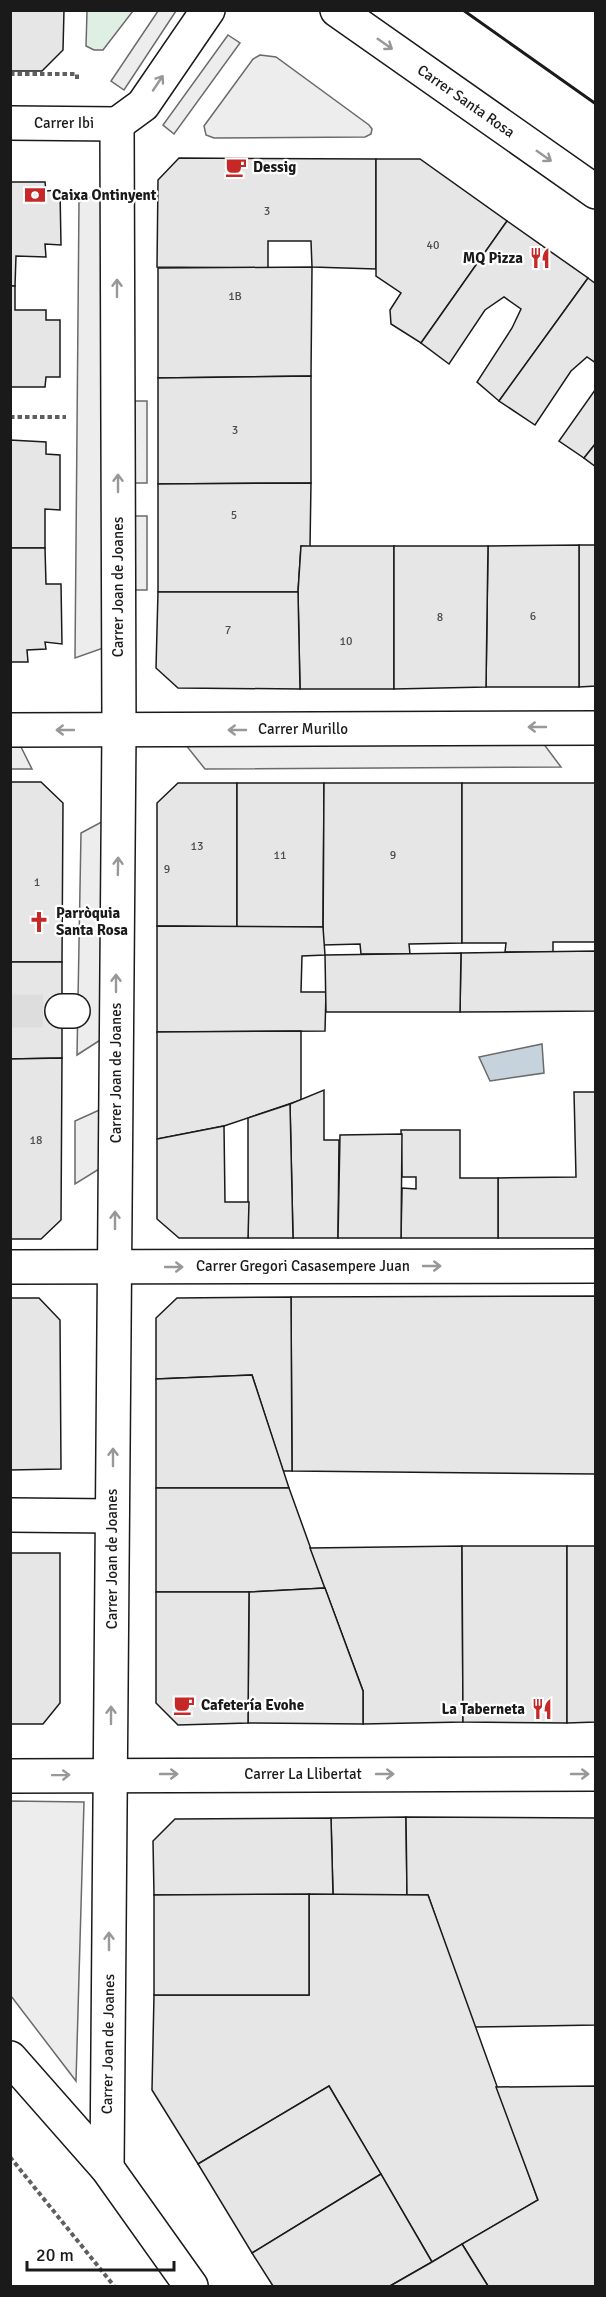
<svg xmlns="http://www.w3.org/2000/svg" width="606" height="2297" viewBox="0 0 606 2297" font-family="Signika,sans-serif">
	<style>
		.green { fill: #e0efe3; stroke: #6a6a6a; stroke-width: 1.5 }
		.parking { fill: #ededed; stroke: #6a6a6a; stroke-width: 1.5 }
		.water { fill: #c6d2dc; stroke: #6a6a6a; stroke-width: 1.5 }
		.building { fill: #e6e6e6; stroke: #1a1a1a; stroke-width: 1.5 }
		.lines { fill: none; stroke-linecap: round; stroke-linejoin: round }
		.street-tunnel { stroke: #ddd; stroke-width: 33; stroke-dasharray: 33 16; stroke-linecap: butt }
		.street-casing { stroke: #1a1a1a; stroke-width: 36 }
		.secondary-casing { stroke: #1a1a1a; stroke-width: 36 }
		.primary-casing { stroke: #1a1a1a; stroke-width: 36 }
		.path { stroke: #5f5f5f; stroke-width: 4; stroke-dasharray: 4.5 3; stroke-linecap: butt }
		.street { stroke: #fff; stroke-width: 33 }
		.secondary { stroke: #fff; stroke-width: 33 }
		.primary { stroke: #fff; stroke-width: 33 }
		.wall { stroke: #1a1a1a; stroke-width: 3 }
		.oneway { stroke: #989898 }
		.labels { text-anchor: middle; stroke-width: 4.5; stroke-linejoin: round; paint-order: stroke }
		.number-label { font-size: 12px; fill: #4d4d4d }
		.street-label { font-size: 15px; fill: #1a1a1a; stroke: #fff }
		.poi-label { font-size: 15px; font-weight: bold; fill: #1a1a1a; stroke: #fff; text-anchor: start }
	</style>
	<rect width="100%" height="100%" fill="#fff"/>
	<polygon class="green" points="87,11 87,10 133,11 103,50 94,50 86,46"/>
	<g class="parking">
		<polygon points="158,11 176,11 124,90 111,81"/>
		<polygon points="228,35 240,43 174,134 163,125"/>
		<polygon points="260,55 276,57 369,125 372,129 371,134 365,137 214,138 206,135 204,126 253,59"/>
		<polygon points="111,188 109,646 75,658 79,202"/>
		<rect x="130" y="401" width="17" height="82"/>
		<rect x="130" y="516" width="17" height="74"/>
		<polygon points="10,739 17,739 32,769 11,769"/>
		<polygon points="540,739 561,767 205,769 185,744"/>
		<polygon points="109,818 105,1037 77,1055 81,833"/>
		<polygon points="106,1107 104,1166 75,1184 75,1121"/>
		<polygon points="10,1801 84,1802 76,2081 11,1996"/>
	</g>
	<polygon class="water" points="542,1044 544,1073 490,1081 479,1057"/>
	<g class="building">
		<polygon points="10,10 64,10 63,50 42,71 10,71"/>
		<polygon points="179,158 376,159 376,269 312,267 311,241 268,241 268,268 157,267 158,180"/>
		<polygon points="376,159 420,159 507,221 421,343 391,324 390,310 401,293 376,276"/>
		<polygon points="10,182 45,182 46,191 60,190 61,245 45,244 46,257 16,256 15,286 10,286"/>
		<polygon points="507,221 588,278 499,401 477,382 512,328 521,309 504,297 485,310 449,364 421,343"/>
		<polygon points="312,267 311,376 158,378 158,268"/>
		<polygon points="588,278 596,284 596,363 587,357 571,371 535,425 499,401"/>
		<polygon points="10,286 15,286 15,310 46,310 46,320 60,320 60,377 46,377 45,387 10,387"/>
		<polygon points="311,376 311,483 158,484 158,378"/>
		<polygon points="595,390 596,443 584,458 559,441"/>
		<polygon points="10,440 46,442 46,454 60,455 60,510 45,509 45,548 10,548"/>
		<polygon points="596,443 596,467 584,458"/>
		<polygon points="311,483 310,547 301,546 298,592 158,592 158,484"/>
		<polygon points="579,545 596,545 596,686 579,687"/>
		<polygon points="579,545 579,687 486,687 488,546"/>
		<polygon points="301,546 394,546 394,689 300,689 298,592"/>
		<polygon points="394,546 488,546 486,687 394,689"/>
		<polygon points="10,548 45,548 46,584 61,584 62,644 45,642 46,649 27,650 28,662 10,662"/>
		<polygon points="158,592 298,592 300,689 178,688 156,668"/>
		<polygon points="10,782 41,782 63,803 62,962 10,962"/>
		<polygon points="178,783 237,783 237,927 157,926 157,803"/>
		<polygon points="237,783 324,783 323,927 237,927"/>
		<polygon points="324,783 462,783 462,943 409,944 410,954 361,954 360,944 323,945"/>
		<polygon points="462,783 596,783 596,942 553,942 553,952 505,952 506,943 462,943"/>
		<polygon points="157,926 323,927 325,955 302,956 301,992 326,992 325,1031 157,1032"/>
		<polygon points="596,951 596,1011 460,1012 461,953"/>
		<polygon points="461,953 460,1012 326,1012 325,955"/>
		<polygon points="10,962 62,962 62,1058 10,1059"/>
		<polygon points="301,1031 301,1100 224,1126 157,1139 157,1032"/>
		<polygon points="62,1058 61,1220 41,1239 10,1239 10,1059"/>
		<polygon points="324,1090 324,1140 339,1140 338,1238 293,1238 290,1104"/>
		<polygon points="574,1092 596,1092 596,1238 498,1238 498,1178 576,1177"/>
		<polygon points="290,1104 293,1238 248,1238 248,1118"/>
		<polygon points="224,1126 225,1202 249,1202 248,1238 179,1238 157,1219 157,1139"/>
		<polygon points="401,1130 460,1130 460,1178 498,1178 498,1238 401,1238 402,1188 416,1189 416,1177 402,1177"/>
		<polygon points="402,1134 401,1238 338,1238 340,1135"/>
		<polygon points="596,1296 596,1474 292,1471 291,1297"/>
		<polygon points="291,1297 292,1471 283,1471 252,1375 156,1379 156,1318 177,1298"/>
		<polygon points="10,1298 39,1298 60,1320 61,1469 10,1470"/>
		<polygon points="252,1375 289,1488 156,1488 156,1379"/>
		<polygon points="156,1488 289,1488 325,1588 249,1592 156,1592"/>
		<polygon points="462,1546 463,1722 363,1724 363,1691 310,1548"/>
		<polygon points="462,1546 567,1546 567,1723 463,1722"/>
		<polygon points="567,1546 596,1546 596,1722 567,1723"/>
		<polygon points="10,1553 60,1553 60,1703 43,1724 10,1724"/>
		<polygon points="325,1588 363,1691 363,1724 248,1723 249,1592"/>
		<polygon points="156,1592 249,1592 248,1723 178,1725 156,1703"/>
		<polygon points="406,1817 407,1895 333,1895 331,1818"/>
		<polygon points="406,1817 596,1818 596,2025 474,2027 428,1895 407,1895"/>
		<polygon points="331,1818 333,1895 154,1895 153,1841 175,1819"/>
		<polygon points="309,1894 428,1895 538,2200 432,2262 329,2086 198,2164 152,2090 154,1995 309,1995"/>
		<polygon points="309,1894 309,1995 154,1995 154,1895"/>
		<polygon points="329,2086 381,2174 252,2253 198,2164"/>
		<polygon points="596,2086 596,2286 488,2286 462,2244 538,2200 496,2087"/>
		<polygon points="381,2174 432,2262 390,2286 273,2286 252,2253"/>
		<polygon points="462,2244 488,2286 390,2286 432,2262"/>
	</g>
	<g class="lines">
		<polyline class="street-tunnel" points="10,1011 62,1011"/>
		<defs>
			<g id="street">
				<polyline points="10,123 117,124"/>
				<polyline points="117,124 143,105 208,10"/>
				<polyline points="10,730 596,728"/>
				<polyline points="62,1011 73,1011"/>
				<polyline points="10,1267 596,1266"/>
				<polyline points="10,1515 112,1516"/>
				<polyline points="10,1776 596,1774"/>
				<polyline points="107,2168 119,730 117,124"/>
			</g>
			<polyline id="secondary" points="10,2058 107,2168 191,2286"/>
			<polyline id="primary" points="337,10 596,192"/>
		</defs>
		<use href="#street" class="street-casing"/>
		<use href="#secondary" class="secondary-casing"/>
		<use href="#primary" class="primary-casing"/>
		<g class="path">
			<polyline points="10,74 77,74 77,81"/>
			<polyline points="10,417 66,417"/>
			<polyline points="10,2157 114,2286"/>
		</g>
		<use href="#street" class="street"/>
		<use href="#secondary" class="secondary"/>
		<use href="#primary" class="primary"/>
		<polyline class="wall" points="463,10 596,104"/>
	</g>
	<defs><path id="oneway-shaft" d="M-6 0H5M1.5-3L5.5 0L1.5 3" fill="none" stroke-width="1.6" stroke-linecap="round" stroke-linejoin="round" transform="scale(1.5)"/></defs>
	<g class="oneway">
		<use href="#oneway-shaft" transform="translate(385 44) rotate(35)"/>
		<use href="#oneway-shaft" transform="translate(158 83) rotate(-56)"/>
		<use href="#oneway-shaft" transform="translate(544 156) rotate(35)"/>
		<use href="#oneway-shaft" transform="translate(117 288) rotate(-90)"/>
		<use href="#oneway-shaft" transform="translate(118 483) rotate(-90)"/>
		<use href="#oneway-shaft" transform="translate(537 727) rotate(-180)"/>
		<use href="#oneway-shaft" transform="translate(65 730) rotate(-180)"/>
		<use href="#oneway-shaft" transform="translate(237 730) rotate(180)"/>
		<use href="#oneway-shaft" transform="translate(118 866) rotate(-89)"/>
		<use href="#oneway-shaft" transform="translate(116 983) rotate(-90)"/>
		<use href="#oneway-shaft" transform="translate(115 1220) rotate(-90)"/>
		<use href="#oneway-shaft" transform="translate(432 1266)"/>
		<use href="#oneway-shaft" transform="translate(174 1267)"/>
		<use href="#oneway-shaft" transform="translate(113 1457) rotate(-90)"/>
		<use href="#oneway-shaft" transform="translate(111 1715) rotate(-90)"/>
		<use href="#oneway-shaft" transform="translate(169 1774)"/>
		<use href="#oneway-shaft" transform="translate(385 1774)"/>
		<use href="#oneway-shaft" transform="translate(580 1774)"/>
		<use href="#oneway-shaft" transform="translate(61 1775) rotate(-1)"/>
		<use href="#oneway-shaft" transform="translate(109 1941) rotate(-90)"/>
	</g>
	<defs>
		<symbol id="cafe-bare" viewBox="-9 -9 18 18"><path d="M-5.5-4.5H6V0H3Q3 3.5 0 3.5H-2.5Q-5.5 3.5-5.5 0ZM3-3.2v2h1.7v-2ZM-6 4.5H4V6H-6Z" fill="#c62828" stroke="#fff" stroke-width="2.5" paint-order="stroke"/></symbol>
		<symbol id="bank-bare" viewBox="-9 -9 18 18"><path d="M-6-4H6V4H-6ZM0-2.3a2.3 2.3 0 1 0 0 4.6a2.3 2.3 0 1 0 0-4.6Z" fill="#c62828" stroke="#fff" stroke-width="2.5" paint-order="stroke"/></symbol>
		<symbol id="restaurant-bare" viewBox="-9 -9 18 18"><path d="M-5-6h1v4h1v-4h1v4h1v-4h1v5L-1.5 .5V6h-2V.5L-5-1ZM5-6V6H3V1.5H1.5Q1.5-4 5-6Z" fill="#c62828" stroke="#fff" stroke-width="2.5" paint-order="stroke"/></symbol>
		<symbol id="church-bare" viewBox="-9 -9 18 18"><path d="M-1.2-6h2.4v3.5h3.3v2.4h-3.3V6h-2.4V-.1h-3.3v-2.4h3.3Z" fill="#c62828" stroke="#fff" stroke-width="2.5" paint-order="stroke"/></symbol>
	</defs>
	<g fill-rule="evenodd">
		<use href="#cafe-bare" x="221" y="152" width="30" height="30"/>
		<use href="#bank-bare" x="20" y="180" width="30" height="30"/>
		<use href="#restaurant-bare" x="525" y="243" width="30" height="30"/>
		<use href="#church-bare" x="24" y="907" width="30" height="30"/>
		<use href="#cafe-bare" x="169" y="1690" width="30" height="30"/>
		<use href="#restaurant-bare" x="527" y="1694" width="30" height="30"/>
	</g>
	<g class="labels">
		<g class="number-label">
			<text x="267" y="215">3</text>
			<text x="433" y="249">40</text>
			<text x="235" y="300">1B</text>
			<text x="235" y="434">3</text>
			<text x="234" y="519">5</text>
			<text x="533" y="620">6</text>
			<text x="440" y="621">8</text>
			<text x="228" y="634">7</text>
			<text x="346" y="645">10</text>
			<text x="197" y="850">13</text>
			<text x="280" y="859">11</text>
			<text x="393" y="859">9</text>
			<text x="167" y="873">9</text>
			<text x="37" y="886">1</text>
			<text x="36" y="1144">18</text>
		</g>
		<g class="street-label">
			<text transform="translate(466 101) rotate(35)" y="5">Carrer Santa Rosa</text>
			<text x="64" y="128">Carrer Ibi</text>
			<text transform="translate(118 587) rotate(-90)" y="5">Carrer Joan de Joanes</text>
			<text x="303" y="734">Carrer Murillo</text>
			<text transform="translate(116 1073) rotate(-90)" y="5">Carrer Joan de Joanes</text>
			<text x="303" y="1271">Carrer Gregori Casasempere Juan</text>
			<text transform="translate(112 1559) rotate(-90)" y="5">Carrer Joan de Joanes</text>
			<text x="303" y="1779">Carrer La Llibertat</text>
			<text transform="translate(108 2044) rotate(-89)" y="5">Carrer Joan de Joanes</text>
		</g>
		<g class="poi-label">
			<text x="253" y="172">Dessig</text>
			<text x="52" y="200">Caixa Ontinyent</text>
			<text x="523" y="263" text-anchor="end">MQ Pizza</text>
			<text x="56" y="918">Parròquia<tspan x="56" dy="17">Santa Rosa</tspan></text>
			<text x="201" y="1710">Cafetería Evohe</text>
			<text x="525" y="1714" text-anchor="end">La Taberneta</text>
		</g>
	</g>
	<rect width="606" height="2297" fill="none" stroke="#1a1a1a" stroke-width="24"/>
	<path d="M27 2261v9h147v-9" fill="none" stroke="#1a1a1a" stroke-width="3"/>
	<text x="36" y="2261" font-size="18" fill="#1a1a1a" stroke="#ffffff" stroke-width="4.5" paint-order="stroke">20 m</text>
</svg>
